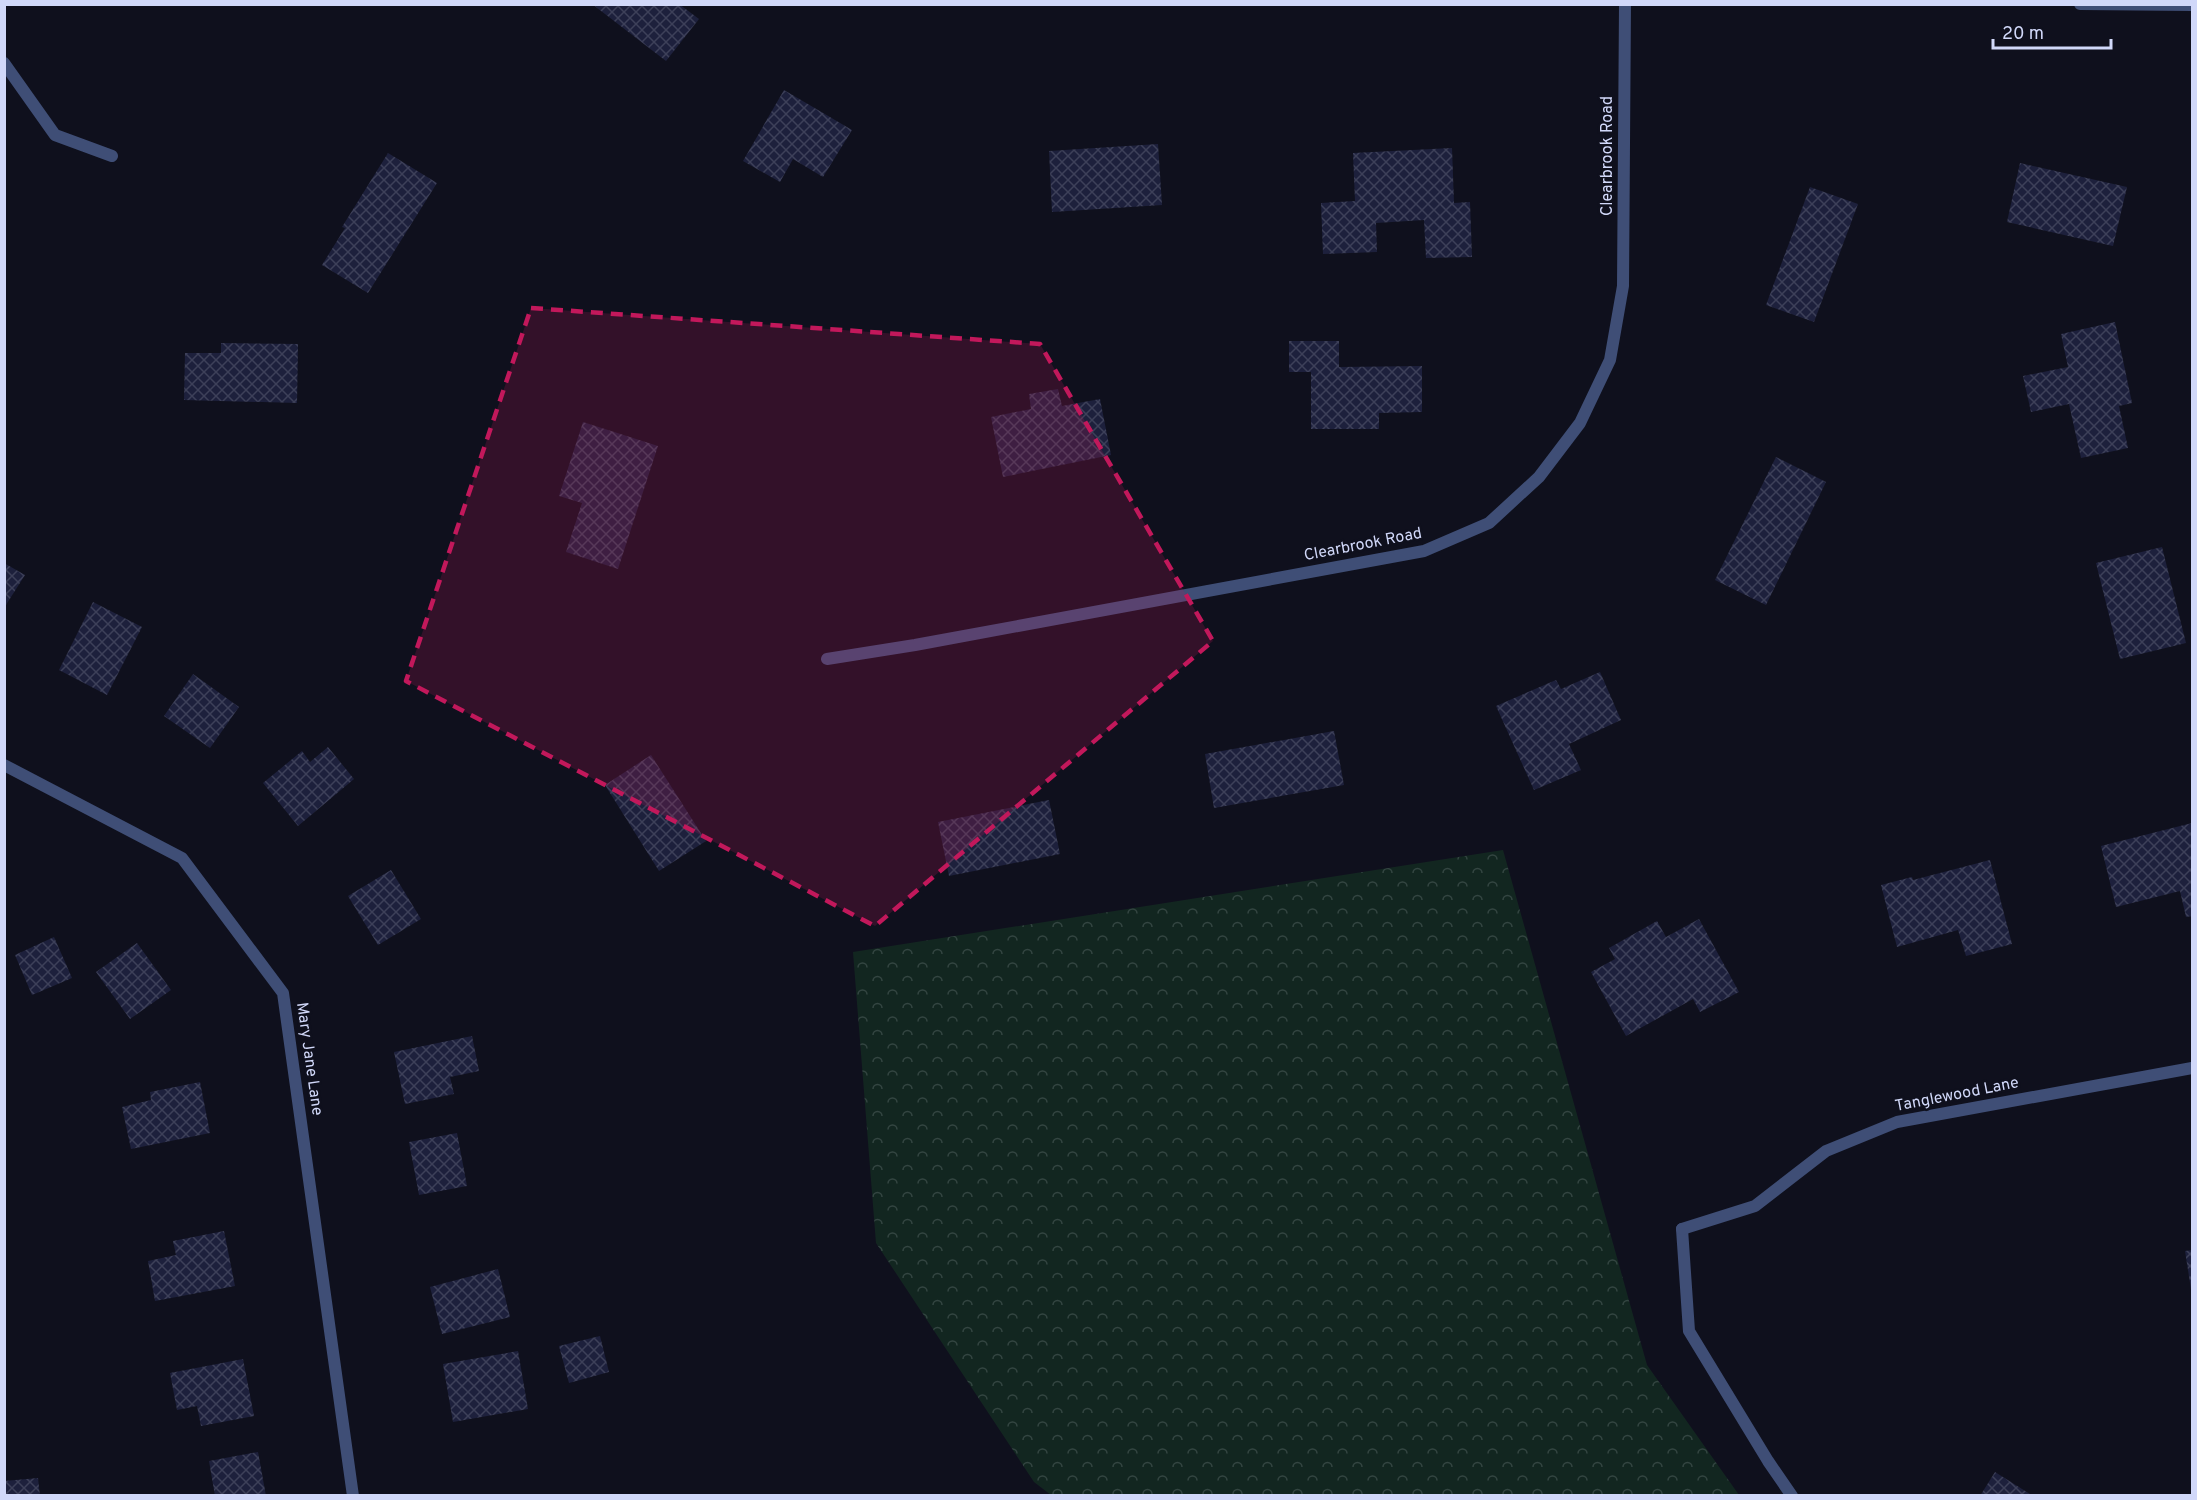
<svg xmlns="http://www.w3.org/2000/svg" width="2197" height="1500" font-family="Overpass,sans-serif">
<defs>
<pattern id="forest-crowns" width="20" height="18" patternUnits="userSpaceOnUse" patternTransform="scale(1.5)"><rect width="20" height="18" fill="#122620"/><path d="M2 6a3 3 0 1 1 6 0M12 15a3 3 0 1 1 6 0" fill="none" stroke="#334541"/></pattern>
<pattern id="building-cross-hatch" width="8" height="8" patternUnits="userSpaceOnUse" patternTransform="scale(1.5)"><rect width="8" height="8" fill="#1d203c"/><path d="M0 0l8 8M0 8l8-8" fill="none" stroke="#3d4059"/></pattern>
</defs>
<rect width="100%" height="100%" fill="#0f101d"/>
<polygon fill="url(#forest-crowns)" points="1503,850 1647,1365 1739,1495 1051,1495 1034,1482 876,1243 853,952"/>
<g fill="url(#building-cross-hatch)">
<polygon points="592,4 679,4 699,19 666,61"/>
<polygon points="784,90 852,130 823,177 793,159 780,182 743,161"/>
<polygon points="1158,144 1162,205 1052,212 1049,151"/>
<polygon points="1452,148 1454,203 1470,202 1472,257 1426,258 1424,220 1376,223 1377,252 1323,254 1321,203 1355,201 1353,153"/>
<polygon points="388,153 437,183 368,293 322,265 345,228 342,227"/>
<polygon points="2020,163 2127,187 2113,246 2007,222"/>
<polygon points="1810,187 1858,204 1814,322 1766,305"/>
<polygon points="2115,322 2132,403 2119,406 2128,448 2081,458 2069,404 2031,412 2023,376 2068,367 2061,334"/>
<polygon points="1289,341 1339,341 1339,367 1422,366 1422,412 1379,413 1379,429 1311,429 1311,372 1289,372"/>
<polygon points="221,343 298,344 297,403 184,400 185,353 221,353"/>
<polygon points="1058,389 1062,406 1100,399 1111,455 1003,477 991,417 1031,409 1029,394"/>
<polygon points="583,422 658,446 618,569 566,552 582,503 559,496"/>
<polygon points="1776,457 1826,482 1766,605 1715,580"/>
<polygon points="2162,547 2186,643 2120,659 2096,563"/>
<polygon points="4,563 25,575 4,608"/>
<polygon points="93,602 142,627 107,695 59,670"/>
<polygon points="1600,672 1621,720 1569,744 1581,770 1534,790 1496,706 1556,680 1561,689"/>
<polygon points="193,674 239,707 210,748 164,716"/>
<polygon points="1334,731 1344,785 1214,808 1205,754"/>
<polygon points="328,747 354,779 298,826 263,783 302,751 310,762"/>
<polygon points="651,755 706,841 659,871 605,785"/>
<polygon points="1049,800 1060,854 949,876 938,822"/>
<polygon points="2192,823 2192,916 2186,917 2180,891 2116,907 2101,846"/>
<polygon points="1990,860 2012,944 1966,956 1958,930 1897,947 1881,885 1912,877 1913,880"/>
<polygon points="391,870 421,919 378,945 348,896"/>
<polygon points="1699,919 1739,992 1700,1012 1693,999 1626,1036 1591,972 1615,959 1609,948 1657,921 1666,937"/>
<polygon points="54,937 72,978 32,995 15,955"/>
<polygon points="137,943 171,990 130,1019 96,972"/>
<polygon points="472,1036 479,1071 450,1077 454,1094 405,1104 394,1052"/>
<polygon points="200,1082 210,1133 131,1149 122,1107 151,1100 150,1092"/>
<polygon points="457,1133 467,1186 419,1195 409,1142"/>
<polygon points="224,1231 235,1286 155,1301 148,1261 176,1255 173,1241"/>
<polygon points="2192,1250 2192,1289 2191,1289 2185,1251"/>
<polygon points="498,1269 510,1317 442,1334 430,1287"/>
<polygon points="600,1336 609,1372 569,1383 559,1346"/>
<polygon points="518,1351 528,1409 453,1422 443,1364"/>
<polygon points="243,1359 254,1416 201,1426 197,1406 177,1410 170,1373"/>
<polygon points="258,1452 266,1496 215,1496 209,1461"/>
<polygon points="1995,1472 2030,1494 2029,1496 1980,1496"/>
<polygon points="38,1478 40,1496 4,1496 4,1481"/>
</g>
<g fill="none" stroke-linecap="round" stroke-linejoin="round">
<polyline stroke="#3f4e76" stroke-width="12" points="1682,1229 1689,1331 1768,1461 1792,1496"/>
<g stroke="#3f4e76" stroke-width="12">
<polyline points="2080,4 2192,5"/>
<polyline points="4,63 55,135 112,156"/>
<polyline points="827,659 915,645 1424,551 1489,523 1539,477 1580,423 1610,360 1623,286 1625,4"/>
<polyline points="4,765 182,858 283,993 353,1496"/>
<polyline points="1682,1229 1755,1206 1826,1151 1897,1122 2192,1068"/>
</g>
</g>
<path fill="#c2185b" fill-opacity="0.2" stroke="#c2185b" stroke-width="4.5" stroke-dasharray="12 8" stroke-linejoin="round" d="M531 308 1040 344 1213 641 875 926 406 681Z"/>
<g text-anchor="middle" dominant-baseline="central" stroke-width="5" stroke-linejoin="round" paint-order="stroke">
<g font-size="16" fill="#d1d8f9" stroke="#0f101d">
<text transform="translate(1608 156) rotate(-90)">Clearbrook Road</text>
<text transform="translate(1363 545) rotate(-11)">Clearbrook Road</text>
<text transform="translate(309 1059) rotate(82)">Mary Jane Lane</text>
<text transform="translate(1957 1095) rotate(-11)">Tanglewood Lane</text>
</g>
</g>
<rect width="2197" height="1500" fill="none" stroke="#d1d8f9" stroke-width="12"/>
<path d="M1993 39v9h118v-9" fill="none" stroke="#d1d8f9" stroke-width="3"/>
<text x="2002" y="39" font-size="18" fill="#d1d8f9" stroke="#0f101d" stroke-width="4.5" paint-order="stroke">20 m</text>
</svg>
